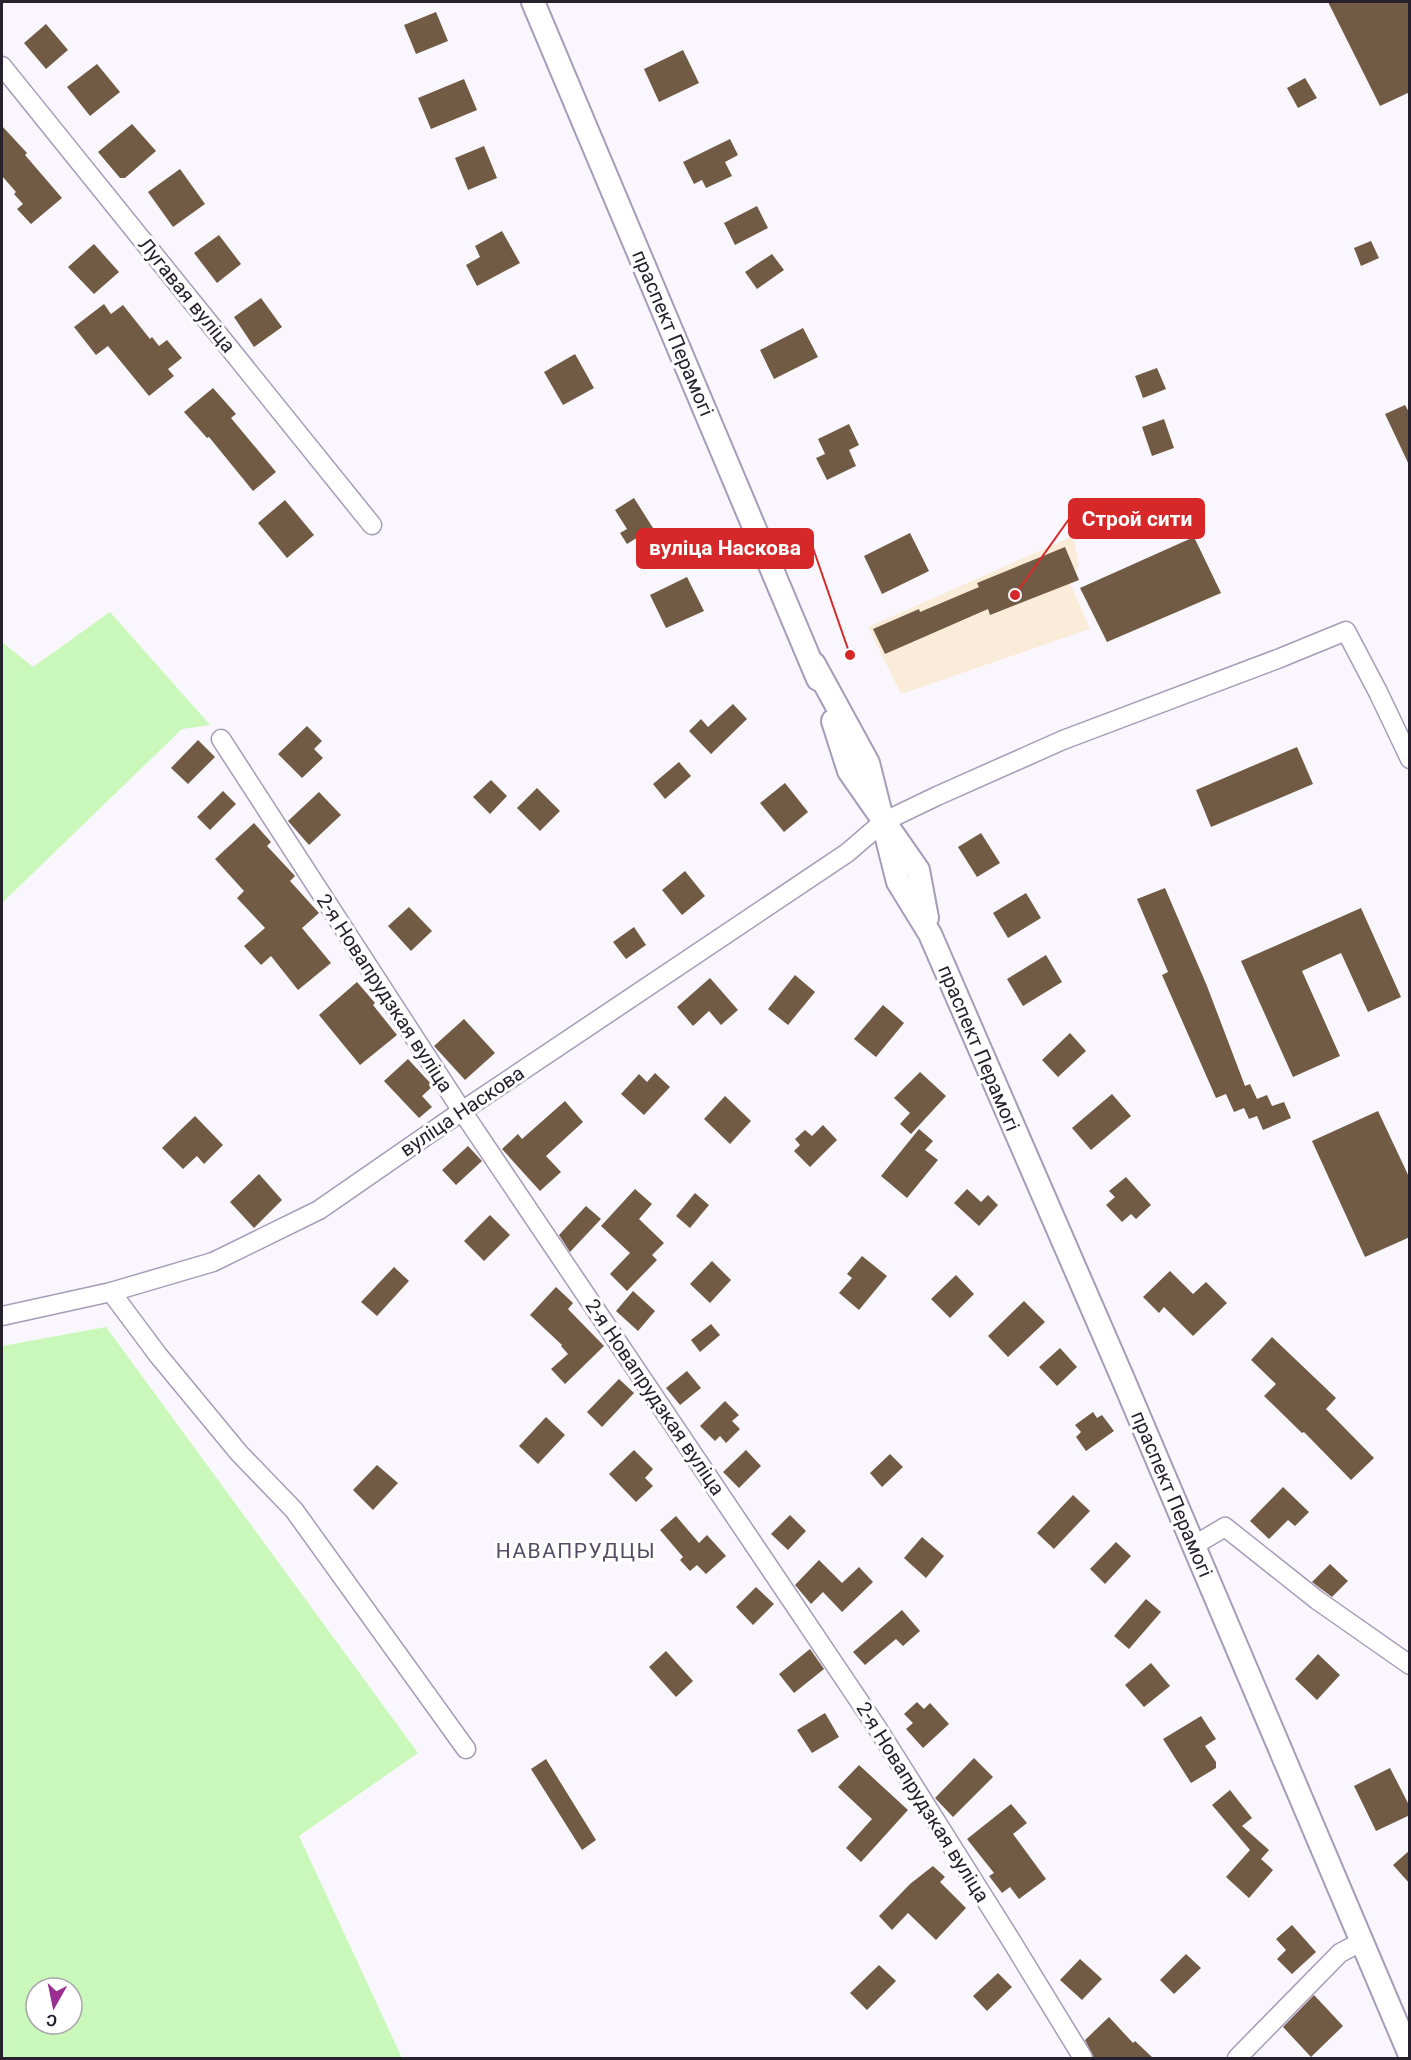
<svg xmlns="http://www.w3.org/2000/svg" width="1411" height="2060" font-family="Roboto,sans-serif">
<rect width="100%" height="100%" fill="#f9f7fd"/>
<polygon fill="#fbecd9" points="1073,536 1079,566 1069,581 1090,629 901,694 868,627"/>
<g fill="#caf8ba" fill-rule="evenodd">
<polygon points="110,612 210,725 182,729 2,903 2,642 33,667"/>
<path d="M106 1327 418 1753 299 1836 402 2058H2V1346ZM36 1988H72V2024H36Z"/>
</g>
<g fill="#715b45">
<polygon points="1328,2 1410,2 1410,92 1380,106"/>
<polygon points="436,12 448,41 416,54 404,25"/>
<polygon points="46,24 68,50 46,69 24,43"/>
<polygon points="683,50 699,83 659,102 644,69"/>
<polygon points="97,64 120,92 90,116 67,87"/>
<polygon points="1305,78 1317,98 1298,108 1287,88"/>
<polygon points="464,79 477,110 431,129 418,98"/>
<polygon points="132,124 156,151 125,178 120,178 98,152"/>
<polygon points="2,126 27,153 25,155 62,198 31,224 17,209 23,204 14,194 16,192 2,176"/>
<polygon points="730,139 738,155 725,162 732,176 706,188 702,180 694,184 683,162"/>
<polygon points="484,146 497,178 468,190 455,158"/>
<polygon points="180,169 205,204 173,227 148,192"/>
<polygon points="757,206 768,228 735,245 724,223"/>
<polygon points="502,231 520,263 477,286 466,265 480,257 475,246"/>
<polygon points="219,235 241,264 217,283 194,253"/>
<polygon points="1371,241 1379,258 1361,266 1354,248"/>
<polygon points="94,244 119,272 94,294 68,267"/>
<polygon points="772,254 784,270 757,289 745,272"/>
<polygon points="261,298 282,327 254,347 234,317"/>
<polygon points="104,304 111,314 123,305 150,339 152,337 159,346 167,340 182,358 168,369 174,376 149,396 108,346 96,355 74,327"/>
<polygon points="803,328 818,357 774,379 760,350"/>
<polygon points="575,354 594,388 563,405 544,372"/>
<polygon points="1157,368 1166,389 1143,398 1135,376"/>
<polygon points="213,388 236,414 231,418 276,472 253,491 209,437 207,438 184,412"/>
<polygon points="1405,405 1410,414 1410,467 1385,414"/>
<polygon points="1164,419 1174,448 1152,456 1142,427"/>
<polygon points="849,424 859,445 849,450 856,466 827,480 816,458 825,454 818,439"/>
<polygon points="634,498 653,528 627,544 620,533 627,529 615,510"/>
<polygon points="285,500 314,535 287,558 258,523"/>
<polygon points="910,533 929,571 882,594 864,556"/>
<polygon points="1194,537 1221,593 1107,642 1080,588"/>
<polygon points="1065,547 1079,580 990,615 988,609 885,654 873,629 919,609 920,612 979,587 977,583"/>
<polygon points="687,577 704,611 666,628 650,595"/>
<polygon points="733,704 747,719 711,754 689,731 701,719 708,727"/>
<polygon points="307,726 322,741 314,749 323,758 302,778 278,754"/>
<polygon points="198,740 215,757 188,784 171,768"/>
<polygon points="1297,747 1313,784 1211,827 1196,790"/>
<polygon points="679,762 691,776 665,799 653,784"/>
<polygon points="491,780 507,796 490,814 473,797"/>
<polygon points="785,783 808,812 784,832 760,803"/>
<polygon points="537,788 560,811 540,831 517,808"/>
<polygon points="223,791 236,804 210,830 197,817"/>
<polygon points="319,792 341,815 309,845 288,821"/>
<polygon points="254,823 271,842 267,846 295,876 290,881 319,913 302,928 331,963 298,990 271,956 261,965 244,946 265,928 237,898 244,891 215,859"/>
<polygon points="981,833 1000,863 977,877 958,847"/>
<polygon points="685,871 705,896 682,915 662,890"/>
<polygon points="1165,888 1207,986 1245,1086 1250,1084 1257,1099 1267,1095 1272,1106 1284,1102 1291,1118 1263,1130 1257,1116 1249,1119 1244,1108 1234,1112 1226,1094 1216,1098 1162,975 1168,972 1137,899"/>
<polygon points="1026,893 1041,918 1008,938 993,913"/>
<polygon points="409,907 432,931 411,951 388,926"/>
<polygon points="1361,908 1401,997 1368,1012 1341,953 1302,971 1340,1056 1293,1077 1241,961"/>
<polygon points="634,927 646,945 626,959 613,942"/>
<polygon points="1046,955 1062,982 1023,1006 1007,979"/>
<polygon points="795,975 815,992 788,1025 768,1009"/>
<polygon points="710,978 738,1010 721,1025 709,1011 693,1026 677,1007"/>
<polygon points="357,982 375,1003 373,1005 397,1035 360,1065 319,1015"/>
<polygon points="883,1005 904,1023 876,1057 854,1039"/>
<polygon points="464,1019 495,1053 465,1080 434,1046"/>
<polygon points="1070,1033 1086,1051 1058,1077 1042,1060"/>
<polygon points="408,1059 433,1086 422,1096 432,1107 419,1118 384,1081"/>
<polygon points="920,1072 946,1096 911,1134 900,1124 910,1113 894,1098"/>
<polygon points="655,1073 670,1087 644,1115 621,1094 639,1074 647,1082"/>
<polygon points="1112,1094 1131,1116 1091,1150 1072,1128"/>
<polygon points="725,1096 751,1121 730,1144 704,1119"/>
<polygon points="565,1101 583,1122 546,1156 561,1172 540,1191 502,1149 518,1134 522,1139"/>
<polygon points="1378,1111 1410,1179 1410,1237 1365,1257 1312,1141"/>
<polygon points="195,1116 223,1145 204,1164 197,1156 183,1169 162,1148"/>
<polygon points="823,1125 837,1140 810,1167 794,1151 800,1145 795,1139 805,1130 812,1136"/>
<polygon points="919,1129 933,1141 925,1150 938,1160 907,1198 881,1176"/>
<polygon points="468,1146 482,1161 456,1185 442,1170"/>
<polygon points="259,1174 282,1200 254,1228 230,1202"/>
<polygon points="1126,1177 1151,1205 1136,1219 1131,1214 1122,1222 1106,1205 1115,1197 1109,1191"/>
<polygon points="635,1189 652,1204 639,1219 664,1243 652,1255 657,1260 627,1291 610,1274 630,1253 601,1226"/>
<polygon points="967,1189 981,1202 988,1195 998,1205 979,1226 954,1203"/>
<polygon points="695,1193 709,1205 690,1228 676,1216"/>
<polygon points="586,1206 601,1219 570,1252 559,1235"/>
<polygon points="490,1215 510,1235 484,1261 464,1241"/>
<polygon points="862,1256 887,1276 859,1310 839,1293 852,1278 847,1274"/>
<polygon points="712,1261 731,1280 710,1303 690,1284"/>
<polygon points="394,1267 409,1281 377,1316 361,1302"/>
<polygon points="1170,1271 1193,1294 1206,1282 1227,1303 1193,1336 1164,1307 1159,1313 1143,1297"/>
<polygon points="956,1275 974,1294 950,1318 931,1299"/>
<polygon points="556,1287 573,1303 568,1309 604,1346 565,1384 551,1369 568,1354 561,1346 562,1345 530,1315"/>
<polygon points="633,1291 655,1311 638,1331 616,1311"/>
<polygon points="1024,1301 1045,1322 1008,1357 988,1336"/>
<polygon points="711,1324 720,1335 700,1352 691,1340"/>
<polygon points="1272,1337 1336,1398 1326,1409 1374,1458 1351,1480 1304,1432 1302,1433 1264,1396 1276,1384 1251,1360"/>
<polygon points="1060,1348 1077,1367 1057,1386 1039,1367"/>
<polygon points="687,1371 701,1388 680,1405 666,1388"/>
<polygon points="619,1379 634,1393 602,1427 587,1412"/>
<polygon points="725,1401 739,1415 732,1421 740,1429 726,1443 720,1436 715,1441 700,1426"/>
<polygon points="1093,1412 1097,1418 1102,1415 1114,1431 1086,1451 1076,1437 1081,1432 1075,1425"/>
<polygon points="546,1417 565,1435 538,1464 519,1446"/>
<polygon points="634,1450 653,1469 645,1478 653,1486 636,1502 609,1474"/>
<polygon points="746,1450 761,1466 739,1488 723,1472"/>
<polygon points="890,1454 903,1467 882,1487 870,1473"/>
<polygon points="377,1465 398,1483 373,1510 353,1490"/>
<polygon points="1283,1487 1309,1512 1295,1526 1288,1520 1269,1539 1250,1521"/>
<polygon points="1073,1495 1090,1511 1054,1549 1037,1533"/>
<polygon points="790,1515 806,1531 788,1550 771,1534"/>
<polygon points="676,1516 699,1543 707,1535 726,1556 706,1574 697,1565 690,1571 680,1560 683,1557 660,1530"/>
<polygon points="922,1537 944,1556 926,1578 904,1558"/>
<polygon points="1116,1542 1131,1556 1105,1584 1090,1569"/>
<polygon points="819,1560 842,1583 859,1567 873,1582 842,1612 823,1592 811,1604 795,1585"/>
<polygon points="1330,1564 1348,1581 1332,1597 1312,1582"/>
<polygon points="756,1587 774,1604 753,1625 736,1607"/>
<polygon points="1146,1599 1161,1612 1129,1649 1114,1636"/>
<polygon points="902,1610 920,1631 903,1646 896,1639 865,1665 853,1652"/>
<polygon points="810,1649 824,1669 794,1693 779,1674"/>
<polygon points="666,1651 693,1681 676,1697 649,1667"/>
<polygon points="1318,1654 1340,1675 1317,1700 1295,1679"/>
<polygon points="1151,1663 1170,1686 1144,1707 1125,1685"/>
<polygon points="917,1702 924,1709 930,1703 949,1724 923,1748 906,1729 913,1723 904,1714"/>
<polygon points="825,1713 839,1737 812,1753 797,1730"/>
<polygon points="1201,1716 1216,1739 1205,1746 1216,1762 1216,1768 1191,1783 1163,1739"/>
<polygon points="974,1758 993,1777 953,1817 935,1798"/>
<polygon points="546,1759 596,1840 582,1850 531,1769"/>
<polygon points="859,1765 908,1810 861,1862 846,1848 872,1819 838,1787"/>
<polygon points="1390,1768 1410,1807 1410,1815 1376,1831 1354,1786"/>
<polygon points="1230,1790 1252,1818 1242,1826 1269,1850 1261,1859 1273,1870 1249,1898 1226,1877 1250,1850 1212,1805"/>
<polygon points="1011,1804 1027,1823 1013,1834 1046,1879 1019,1899 1010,1887 1002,1893 989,1876 994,1873 967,1839"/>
<polygon points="1410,1850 1410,1884 1393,1865"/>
<polygon points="933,1866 945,1877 940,1882 966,1908 936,1940 908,1913 892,1930 879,1916 910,1884"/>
<polygon points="1292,1925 1316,1952 1292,1974 1277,1959 1286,1950 1276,1939"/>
<polygon points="1186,1954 1201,1968 1174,1994 1160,1980"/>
<polygon points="1080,1959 1102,1979 1082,2000 1060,1980"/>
<polygon points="879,1965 896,1981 867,2010 850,1993"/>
<polygon points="998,1973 1012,1987 987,2011 973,1996"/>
<polygon points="1314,1995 1343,2026 1311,2057 1283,2027"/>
<polygon points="1109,2017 1133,2043 1135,2041 1153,2058 1094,2058 1085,2040"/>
</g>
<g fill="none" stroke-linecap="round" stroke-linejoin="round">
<g stroke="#a69bb8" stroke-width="21">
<g id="minor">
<polyline points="2,66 372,525"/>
<polyline points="221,739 462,1111 876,1726 1009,1937 1083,2058"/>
<polyline points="111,1292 158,1355 239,1453 294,1510 466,1749"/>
<polyline points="2,1316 111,1292 213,1262 319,1210 462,1111 847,853 883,822 937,796 1063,740 1280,658 1346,631 1378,692 1410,759"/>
<polyline points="1193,1546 1225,1527 1317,1600 1410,1665"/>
<polyline points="1237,2058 1340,1953 1361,1942"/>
</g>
</g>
<g stroke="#a69bb8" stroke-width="26">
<g id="major">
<polyline points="533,2 818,679"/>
<polyline points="814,664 868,763 898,882 930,934 1123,1379 1410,2055"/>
<polyline points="833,721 849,771 918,870 927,918"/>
</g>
</g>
<use href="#minor" stroke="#fff" stroke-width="18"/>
<use href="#major" stroke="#fff" stroke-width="22"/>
</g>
<g text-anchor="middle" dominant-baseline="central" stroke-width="6" stroke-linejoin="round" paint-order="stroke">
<g font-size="20" fill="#26212d" stroke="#fff">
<text transform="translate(187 295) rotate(51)">Лугавая вуліца</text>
<text transform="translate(673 333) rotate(67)">праспект Перамогі</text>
<text transform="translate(385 993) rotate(57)">2-я Новапрудзкая вуліца</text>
<text transform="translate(979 1048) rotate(67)">праспект Перамогі</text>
<text transform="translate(462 1111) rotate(-34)">вуліца Наскова</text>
<text transform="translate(655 1397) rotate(56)">2-я Новапрудзкая вуліца</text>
<text transform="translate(1172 1494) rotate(67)">праспект Перамогі</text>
<text transform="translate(923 1802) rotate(58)">2-я Новапрудзкая вуліца</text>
</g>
<g font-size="21" letter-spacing="1.5" fill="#554b65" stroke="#fff">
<text x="576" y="1551">НАВАПРУДЦЫ</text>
</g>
</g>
<path fill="none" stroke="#d62828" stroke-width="2" d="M1015 595L1069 519M850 655L813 548"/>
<g fill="#d62828" stroke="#fff" stroke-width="2">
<circle cx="1015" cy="595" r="6"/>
<circle cx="850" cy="655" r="6"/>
</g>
<g fill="#d62828" stroke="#d62828" stroke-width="2">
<rect x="1069" y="499" width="135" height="39" rx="6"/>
<rect x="637" y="529" width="176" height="39" rx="6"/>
</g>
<g font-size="21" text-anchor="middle" font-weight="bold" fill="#fff">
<text x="1137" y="526">Строй сити</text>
<text x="725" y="555">вуліца Наскова</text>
</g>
<rect width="1411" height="2060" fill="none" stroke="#26212d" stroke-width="6"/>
<g transform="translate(54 2006) rotate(189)"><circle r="28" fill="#ffffff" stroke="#a8a6ab" stroke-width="1.5"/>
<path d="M0-4.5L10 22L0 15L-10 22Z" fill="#982f91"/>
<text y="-9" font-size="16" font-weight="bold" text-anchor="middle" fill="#26212d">С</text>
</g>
</svg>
